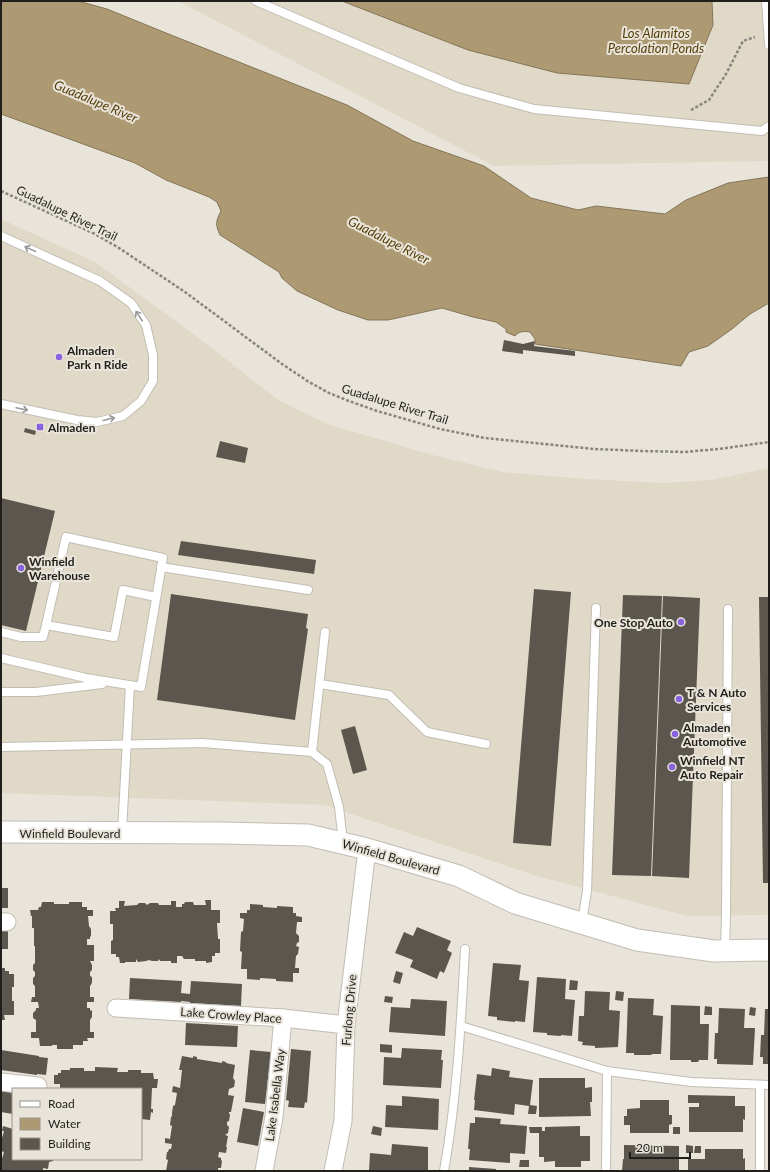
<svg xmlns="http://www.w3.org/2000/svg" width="770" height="1172" font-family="Lato,sans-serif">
<rect width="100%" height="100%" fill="#e9e4da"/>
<g fill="#e1d9c8">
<polygon points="178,1 769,1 769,161 494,166"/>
<polygon points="1,219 95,262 196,336 280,401 328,424 425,453 502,472 586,479 664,483 711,480 769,468 769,915 687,916 537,876 324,805 1,793"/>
</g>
<g fill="#ae9a72" stroke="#847558">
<path d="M1 1H78L107 9 171 35 347 105 413 141 484 166 531 198 578 210 596 206 665 214 686 200 728 183 769 177V303L750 314 732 329 708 346 689 352 681 366 535 344V339L530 332C524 331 519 331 515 336L506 332V329L496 322 473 317 442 308 388 320H368L338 310 297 291 282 278 279 272 220 235C215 224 216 221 221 211L217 202 209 197 166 180 135 163 1 114Z"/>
<polygon points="342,1 712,1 713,25 689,84 557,73 468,50"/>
</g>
<g fill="#5b564e">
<polygon points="504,340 523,344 535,341 534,346 575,351 575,356 523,350 523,354 502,351"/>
<polygon points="25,428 36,431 35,435 24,432"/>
<polygon points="220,441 248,448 245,463 216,457"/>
<polygon points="1,498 55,511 26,631 1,625"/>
<polygon points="181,541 316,560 314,574 178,555"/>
<polygon points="534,589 571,592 551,846 513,843"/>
<polygon points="171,594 308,614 306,628 308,629 295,720 157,700"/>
<polygon points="623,595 662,596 651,876 612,875"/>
<polygon points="663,596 700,598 689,878 652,876"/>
<polygon points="759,597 769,597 769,883 763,883"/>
<polygon points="355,726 367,770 353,774 341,730"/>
<rect x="1" y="888" width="7" height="20"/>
<polygon points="205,900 211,900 211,910 220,910 220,923 217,923 218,939 220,939 220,953 215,953 215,956 212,956 212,962 206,963 206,961 195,961 195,959 184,959 182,956 177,956 177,963 171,963 171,961 160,961 159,959 158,961 152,961 149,960 146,961 138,962 136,959 136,962 125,962 125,963 120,963 119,957 116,957 116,954 111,954 111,941 113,940 113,924 110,924 110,911 116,911 115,908 119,908 119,901 125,901 124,906 137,905 139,903 145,903 147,905 150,903 158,903 159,905 171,905 171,901 176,901 176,907 182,907 182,904 184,904 185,902 193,902 194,905 206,905"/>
<polygon points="42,902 54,902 54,904 69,904 69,902 82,902 82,907 87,907 87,910 93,910 93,916 88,916 89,926 91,929 91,936 90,937 90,939 87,939 87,945 94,945 94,961 90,961 92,965 92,970 90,972 90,976 92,977 92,983 90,986 90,997 94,997 94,1002 87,1002 87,1008 90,1008 90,1010 92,1011 92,1017 90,1020 90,1032 94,1032 94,1038 87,1038 88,1041 83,1041 83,1045 73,1045 73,1049 57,1049 57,1045 52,1045 52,1046 40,1046 39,1038 31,1038 31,1032 36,1032 36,1020 33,1018 33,1013 36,1010 36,1008 39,1008 38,1002 31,1002 32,997 35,997 35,986 33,984 33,978 35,976 35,972 33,970 33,965 35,963 35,946 34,946 34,928 32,928 32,916 31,916 30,910 38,910 39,907 41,907"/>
<polygon points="250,904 263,905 263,907 277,908 277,906 293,907 293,913 296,913 296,916 302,917 302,922 297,922 296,933 299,936 299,942 297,943 296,946 299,947 298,954 296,956 295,968 299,968 299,973 293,973 293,982 276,981 276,979 260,978 260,980 247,979 247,969 241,969 242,952 240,951 241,932 243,931 244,919 240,918 240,913 247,913 247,910 250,910"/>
<polygon points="417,927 451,941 447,950 452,953 444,973 440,971 437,979 410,967 413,960 395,953 404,932 413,936"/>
<rect x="1" y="929" width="7" height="20"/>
<polygon points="493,963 521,965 519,980 529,981 525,1022 515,1021 515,1022 497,1020 497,1017 488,1016"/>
<polygon points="1,968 5,968 5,971 9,971 9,974 14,974 14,987 12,987 12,1001 14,1001 14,1015 4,1015 5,1020 1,1020"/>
<polygon points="396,971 403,973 400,984 393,982"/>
<polygon points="537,977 566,979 565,999 575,1000 572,1036 561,1035 561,1036 547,1035 547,1033 533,1032"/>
<polygon points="130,978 182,981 181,993 190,994 191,981 242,984 241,1006 190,1003 190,1002 181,1001 181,1002 129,999"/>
<polygon points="570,980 578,981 577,990 569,990"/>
<polygon points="585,991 610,992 609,1010 620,1011 618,1047 595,1048 595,1046 582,1045 583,1042 578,1041 579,1016 584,1016"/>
<polygon points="616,991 624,992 623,1001 615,1000"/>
<polygon points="385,996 393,997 392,1003 384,1002"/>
<polygon points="628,998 654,999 653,1015 663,1016 661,1054 652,1054 651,1055 634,1055 634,1053 626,1053"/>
<polygon points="411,999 447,1001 445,1036 389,1032 391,1007 410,1008"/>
<polygon points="671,1005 700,1006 700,1024 709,1024 708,1060 699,1060 698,1062 691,1062 691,1060 670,1060"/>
<polygon points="705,1006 712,1007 712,1015 704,1015"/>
<polygon points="750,1007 756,1008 755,1016 749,1015"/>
<polygon points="719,1008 745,1009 744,1028 755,1028 753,1065 717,1064 717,1059 714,1059 715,1033 718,1033"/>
<polygon points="765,1009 769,1009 769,1064 763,1064 763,1057 760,1057 761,1035 764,1035"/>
<polygon points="186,1023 238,1026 237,1047 185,1045"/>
<polygon points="380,1044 392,1045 392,1053 380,1052"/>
<polygon points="402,1048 442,1050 441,1060 443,1060 441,1088 383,1085 384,1057 401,1058"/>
<polygon points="291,1049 311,1051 307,1103 305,1102 304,1108 288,1107 289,1101 286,1100"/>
<polygon points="1,1050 39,1056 39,1057 48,1058 46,1075 37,1074 37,1075 1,1070"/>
<polygon points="250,1050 271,1052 265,1104 245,1102"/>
<polygon points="182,1056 193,1058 193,1056 197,1057 197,1059 222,1063 222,1061 226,1062 226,1063 235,1065 233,1078 235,1081 234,1087 229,1089 228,1095 234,1096 231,1112 229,1112 229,1113 230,1115 229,1121 227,1122 227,1125 229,1127 228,1133 225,1135 228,1136 226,1147 227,1147 226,1153 219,1152 218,1157 221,1158 221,1160 222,1161 221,1168 218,1168 218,1171 166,1171 168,1160 166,1159 167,1152 168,1152 169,1149 171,1149 172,1144 165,1143 165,1138 170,1139 172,1126 170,1125 171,1117 172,1116 172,1113 173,1106 175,1105 177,1093 172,1092 173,1086 180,1088 182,1070 179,1070"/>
<polygon points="95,1067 118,1068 117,1072 128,1072 128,1070 141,1070 141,1073 153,1073 154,1079 158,1079 157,1088 152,1088 151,1109 153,1109 153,1113 151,1112 150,1120 141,1119 141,1089 60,1089 60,1084 54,1084 54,1075 58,1075 58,1073 61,1073 61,1070 70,1070 70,1068 84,1068 84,1071 95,1071"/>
<polygon points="492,1068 510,1071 509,1077 533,1080 530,1105 537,1106 536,1114 528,1114 529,1106 515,1104 514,1115 474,1110 475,1100 474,1100 477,1074 491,1076"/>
<polygon points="539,1078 585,1078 585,1088 592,1087 592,1102 590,1102 591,1116 539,1117"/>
<polygon points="1,1091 13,1093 13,1114 1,1112"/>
<polygon points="688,1095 735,1096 735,1106 745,1106 745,1120 743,1119 743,1132 689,1132 689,1107 699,1107 699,1103 688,1103"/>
<polygon points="402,1096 439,1099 438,1130 385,1127 386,1105 402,1106"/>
<polygon points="640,1100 669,1100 669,1115 672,1115 672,1124 669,1125 669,1133 630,1133 630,1125 624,1125 624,1116 627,1116 627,1109 640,1108"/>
<polygon points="243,1108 264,1112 258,1146 237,1142"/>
<polygon points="475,1117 501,1119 500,1124 527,1126 525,1154 510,1153 510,1163 469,1160 470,1149 468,1149 470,1123 475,1123"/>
<polygon points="3,1126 13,1129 13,1159 53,1159 53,1161 49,1162 48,1169 43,1168 43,1171 1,1171 1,1162 4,1152 1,1151 1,1141 4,1131 2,1131"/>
<polygon points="373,1126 382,1128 381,1136 371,1134"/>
<polygon points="580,1126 580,1136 590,1136 590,1161 581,1161 581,1167 555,1167 555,1161 544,1162 544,1157 539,1157 539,1133 530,1133 529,1127 542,1127 542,1131 545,1131 545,1127"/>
<rect x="673" y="1127" width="7" height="7"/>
<polygon points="392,1144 428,1147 428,1171 369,1171 370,1153 391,1155"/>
<polygon points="624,1145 679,1146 679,1171 622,1171 623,1159 624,1159"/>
<polygon points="686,1145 693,1146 693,1153 686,1153"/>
<polygon points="695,1146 701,1146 701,1153 694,1153"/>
<polygon points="705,1149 743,1149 743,1159 745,1158 745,1171 688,1171 688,1159 705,1159"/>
<polygon points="520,1160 529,1160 529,1167 519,1167"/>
<polygon points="469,1167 496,1169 496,1171 469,1171"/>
</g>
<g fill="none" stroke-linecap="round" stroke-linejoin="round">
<g stroke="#c2bdb3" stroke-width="10">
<g id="service">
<polyline points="256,1 459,88 534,109 762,131 769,126"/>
<polyline points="766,1 769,45"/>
<polyline points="1,236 100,281 131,303 146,325 153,355 153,381 141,401 123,416 97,422 77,420 1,404"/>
<polyline points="161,567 308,590"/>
<polyline points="1,632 21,637 43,637 46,625"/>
<polyline points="1,658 86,678 141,687 163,558 66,537 46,625 114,637 123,590 156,597"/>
<polyline points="320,684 389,695 427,732 486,744"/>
<polyline points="1,692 36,692 102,684"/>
<polyline points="1,747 203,743 312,752 325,632"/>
<polyline points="312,752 327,764 339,807 343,842"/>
<polyline points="122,832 130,685"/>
<polyline points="582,922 587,891 596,608"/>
<polyline points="725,950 726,915 728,609"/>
<polyline points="461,1026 607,1071 691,1082 769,1085"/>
<path d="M444 1171C457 1098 461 1023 465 949"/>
<polyline points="606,1171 607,1071"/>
<polyline points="760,1171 760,1085"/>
</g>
</g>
<g stroke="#c2bdb3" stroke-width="19">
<g id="minor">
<polyline points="1,922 7,922"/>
<polyline points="116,1008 283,1018 346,1025"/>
<polyline points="1,1082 38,1086"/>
<polyline points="264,1171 274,1117 283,1018"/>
<polyline points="333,1171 343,1121 346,1025 367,849"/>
</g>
</g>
<g stroke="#c2bdb3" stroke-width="23">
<polyline id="tertiary" points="1,832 221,833 308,835 367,849 459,876 515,903 637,940 714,951 769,950"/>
</g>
<g stroke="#88857e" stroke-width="2.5" stroke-dasharray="3 2" stroke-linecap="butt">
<polyline points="691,110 709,100 726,74 743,41 755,37"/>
<polyline points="1,191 95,234 119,248 185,292 282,364 309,382 329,393 349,401 377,411 440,429 485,438 594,449 643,451 684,452 719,449 769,442"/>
</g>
<use href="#service" stroke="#fff" stroke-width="8"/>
<use href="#minor" stroke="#fff" stroke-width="17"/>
<use href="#tertiary" stroke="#fff" stroke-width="21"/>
</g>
<defs><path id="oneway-shaft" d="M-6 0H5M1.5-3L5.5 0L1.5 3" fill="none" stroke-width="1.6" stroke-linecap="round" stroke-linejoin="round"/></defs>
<g stroke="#9b9a99">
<use href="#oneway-shaft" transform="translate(30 249) rotate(-155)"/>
<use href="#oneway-shaft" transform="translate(139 316) rotate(-124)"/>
<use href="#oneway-shaft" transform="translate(22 409) rotate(12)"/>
<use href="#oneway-shaft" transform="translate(109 419) rotate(-14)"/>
</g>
<g fill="#8963de" stroke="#e9e4da" stroke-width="1.5">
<circle cx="59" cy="357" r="4"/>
<rect x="36" y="423" width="8" height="8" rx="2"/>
<circle cx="21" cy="568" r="4"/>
<circle cx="681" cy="622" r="4"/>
<circle cx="679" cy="699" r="4"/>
<circle cx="675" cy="734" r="4"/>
<circle cx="672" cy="767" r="4"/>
</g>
<g text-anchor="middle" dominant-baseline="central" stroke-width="4" stroke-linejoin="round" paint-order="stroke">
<g font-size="12" fill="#211f1c" stroke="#e9e4da">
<text transform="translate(67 213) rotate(26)">Guadalupe River Trail</text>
<text transform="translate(395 404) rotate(17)">Guadalupe River Trail</text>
<text x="70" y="833">Winfield Boulevard</text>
<text transform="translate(391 857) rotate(16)">Winfield Boulevard</text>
<text transform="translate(349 1010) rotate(-85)">Furlong Drive</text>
<text transform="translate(231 1015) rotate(4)">Lake Crowley Place</text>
<text transform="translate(275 1095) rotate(-83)">Lake Isabella Way</text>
</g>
<g font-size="12" font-weight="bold" fill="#211f1c" stroke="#e9e4da" text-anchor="start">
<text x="67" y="350">Almaden<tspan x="67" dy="14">Park n Ride</tspan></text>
<text x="48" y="427">Almaden</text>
<text x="29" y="561">Winfield<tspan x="29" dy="14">Warehouse</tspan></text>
<text x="673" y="622" text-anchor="end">One Stop Auto</text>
<text x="687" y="692">T &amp; N Auto<tspan x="687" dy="14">Services</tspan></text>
<text x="683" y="727">Almaden<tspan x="683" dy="14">Automotive</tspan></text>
<text x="680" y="760">Winfield NT<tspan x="680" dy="14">Auto Repair</tspan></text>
</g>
<g font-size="13" font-style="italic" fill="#543f09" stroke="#e9e4da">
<text x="656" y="33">Los Alamitos<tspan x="656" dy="15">Percolation Ponds</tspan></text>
<text transform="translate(96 101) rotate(23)">Guadalupe River</text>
<text transform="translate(389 240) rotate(27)">Guadalupe River</text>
</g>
</g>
<rect width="770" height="1172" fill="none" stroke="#211f1c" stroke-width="4"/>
<rect x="12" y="1088" width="130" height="72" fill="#e9e4da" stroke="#99958e"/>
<rect x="20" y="1101" width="20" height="6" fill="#ffffff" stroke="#99958e"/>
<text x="48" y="1108" font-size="12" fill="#211f1c">Road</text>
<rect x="20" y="1118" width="20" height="12" fill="#ae9a72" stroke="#99958e"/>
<text x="48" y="1128" font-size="12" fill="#211f1c">Water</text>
<rect x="20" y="1138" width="20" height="12" fill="#5b564e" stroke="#99958e"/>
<text x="48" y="1148" font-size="12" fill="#211f1c">Building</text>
<path d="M630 1152v6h60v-6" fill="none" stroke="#211f1c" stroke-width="2"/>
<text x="636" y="1152" font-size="12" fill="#211f1c" stroke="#e9e4da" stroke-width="3" paint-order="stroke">20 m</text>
</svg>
